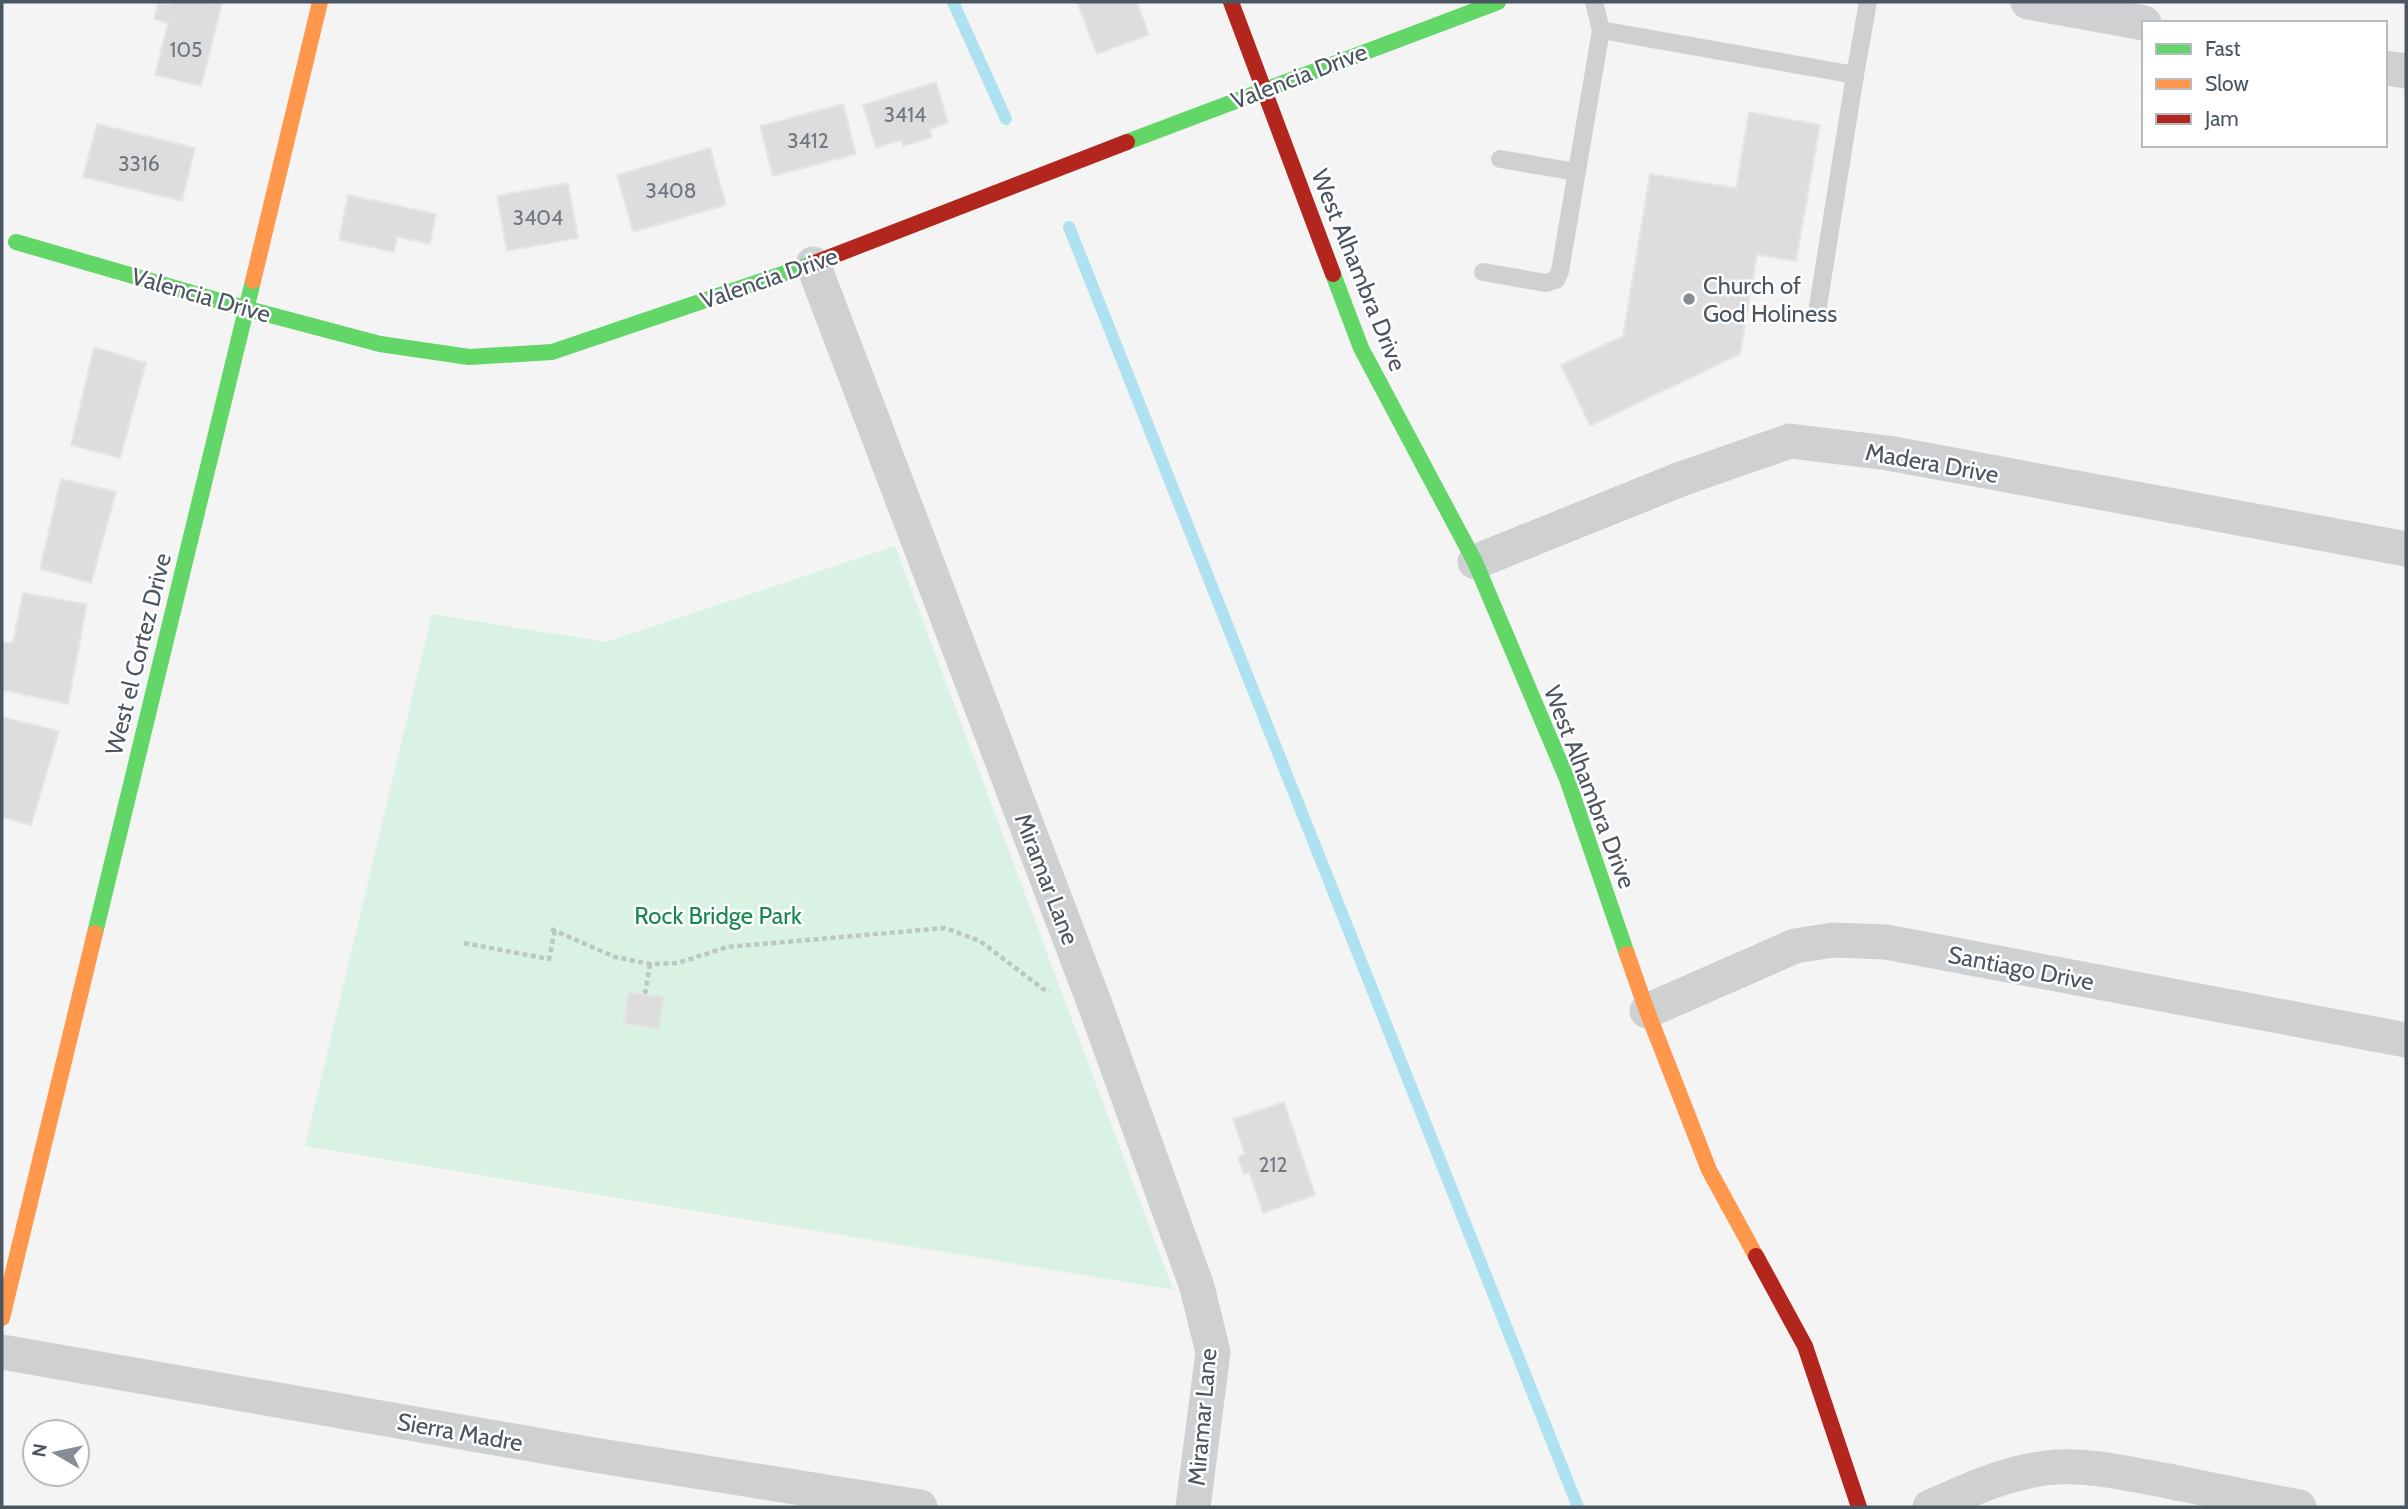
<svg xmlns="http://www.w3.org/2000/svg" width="2408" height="1509" font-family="Cabin,sans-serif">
<rect width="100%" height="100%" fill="#f4f4f4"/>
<polygon fill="#d9f2e3" points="895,546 1173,1290 305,1146 432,614 606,642"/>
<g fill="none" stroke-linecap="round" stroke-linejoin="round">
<g stroke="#aee2f0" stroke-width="12">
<polyline points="953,2 1006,119"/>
<polyline points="1069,227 1578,1507"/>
</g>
</g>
<g fill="#ddddde" stroke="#e5e6e7" stroke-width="2">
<polygon points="170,2 222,3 201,86 155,75 168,23 154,19 158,3 169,5"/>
<polygon points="1077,2 1137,2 1149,35 1097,54"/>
<polygon points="936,82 948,123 930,129 932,137 903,146 901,140 876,148 863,105"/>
<polygon points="843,104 856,154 773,176 760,126"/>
<polygon points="1749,112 1820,125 1796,261 1757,255 1740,354 1590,426 1561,365 1623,336 1650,174 1736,188"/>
<polygon points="97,124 195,148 182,201 83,177"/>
<polygon points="710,148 726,205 633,232 617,175"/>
<polygon points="568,183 578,238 507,251 497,196"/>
<polygon points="348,195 436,214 430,244 397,237 394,252 339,240"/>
<polygon points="94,347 146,363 120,458 71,445"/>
<polygon points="61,479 116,492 91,583 40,569"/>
<polygon points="23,593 87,604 68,704 2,690 2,643 13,642"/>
<polygon points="2,717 59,731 31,825 2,817"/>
<polygon points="628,992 664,997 659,1029 624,1024"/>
<polygon points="1284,1102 1315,1195 1263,1213 1249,1172 1244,1174 1238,1157 1245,1154 1233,1119"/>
</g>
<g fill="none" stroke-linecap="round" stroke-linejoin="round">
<g stroke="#bcc7c4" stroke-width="4.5" stroke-dasharray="5 3.5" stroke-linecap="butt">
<polyline points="551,929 615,957 650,964 678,963 727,947 945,928 980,941 1043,989 1050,990"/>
<polyline points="464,943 549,959 555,930"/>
<polyline points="645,994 650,964"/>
</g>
<g stroke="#ced0d2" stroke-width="18">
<polyline points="1594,2 1601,30 1855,75 1868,2"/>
<polyline points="1500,159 1577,172"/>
<polyline points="1483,272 1546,283 1556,280 1560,271 1601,30"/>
<polyline points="1818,306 1855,75"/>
</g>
<g stroke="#ced0d2" stroke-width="35">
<polyline points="2028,2 2144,23"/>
<polyline points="2385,68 2406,71"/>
<polyline points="813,264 1094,1002 1197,1287 1213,1352 1193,1507"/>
<polyline points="1475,562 1681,479 1790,441 1888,453 2406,549"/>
<polyline points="1647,1011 1795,946 1833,940 1886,942 2406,1040"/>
<polyline points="2,1352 588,1454 920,1507"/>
<path d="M1930 1507C1967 1491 2005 1473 2046 1468 2086 1463 2129 1474 2168 1481 2212 1490 2255 1499 2299 1507"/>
</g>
<g stroke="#63d668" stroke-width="16">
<polyline points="1127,142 1498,2"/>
<polyline points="16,242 244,308 380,344 469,357 552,352 812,264"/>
<polyline points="1333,274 1361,348 1475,562 1567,779 1627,954"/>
<polyline points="95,933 253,281"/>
</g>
<g stroke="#ff974d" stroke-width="16">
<polyline points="253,281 320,2"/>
<polyline points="1627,954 1647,1011 1709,1170 1756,1256"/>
<polyline points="2,1318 95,933"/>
</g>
<g stroke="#b3261e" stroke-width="16">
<polyline points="1231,2 1333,274"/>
<polyline points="812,264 1127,142"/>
<polyline points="1756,1256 1805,1346 1859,1507"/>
</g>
</g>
<circle fill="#868d94" stroke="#fff" stroke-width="2.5" cx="1689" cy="299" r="7"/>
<g text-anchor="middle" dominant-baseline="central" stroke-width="5" stroke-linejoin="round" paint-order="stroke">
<g font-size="21" fill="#707881">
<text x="186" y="49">105</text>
<text x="905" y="114">3414</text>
<text x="808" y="140">3412</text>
<text x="139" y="163">3316</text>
<text x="671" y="190">3408</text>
<text x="538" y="217">3404</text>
<text x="1273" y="1164">212</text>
</g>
<g font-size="24" fill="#4a5661" stroke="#fff">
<text transform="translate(1299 76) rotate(-21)">Valencia Drive</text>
<text transform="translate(1359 270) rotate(68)">West Alhambra Drive</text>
<text transform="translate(769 278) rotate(-19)">Valencia Drive</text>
<text transform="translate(201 295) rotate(16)">Valencia Drive</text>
<text transform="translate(1932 463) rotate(10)">Madera Drive</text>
<text transform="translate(138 654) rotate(-76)">West el Cortez Drive</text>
<text transform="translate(1590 787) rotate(69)">West Alhambra Drive</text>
<text transform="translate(1047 879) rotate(69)">Miramar Lane</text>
<text transform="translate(2021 968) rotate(11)">Santiago Drive</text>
<text transform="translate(1202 1417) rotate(-85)">Miramar Lane</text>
<text transform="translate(460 1432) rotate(10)">Sierra Madre</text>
</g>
<g font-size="24" fill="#4a5661" stroke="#fff" text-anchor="start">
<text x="1703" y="285">Church of<tspan x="1703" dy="28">God Holiness</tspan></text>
</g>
<g font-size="24" fill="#17864f" stroke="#fff">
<text x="718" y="915">Rock Bridge Park</text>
</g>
</g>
<rect width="2408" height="1509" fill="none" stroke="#4a5661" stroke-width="7"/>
<rect x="2142" y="21" width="245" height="126" fill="#ffffff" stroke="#b7bbc0" stroke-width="2"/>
<rect x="2156" y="44" width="35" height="10" fill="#63d668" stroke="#b7bbc0" stroke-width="2"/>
<text x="2205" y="56" font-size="21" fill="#4a5661">Fast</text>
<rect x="2156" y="79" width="35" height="10" fill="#ff974d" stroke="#b7bbc0" stroke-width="2"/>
<text x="2205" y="91" font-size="21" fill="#4a5661">Slow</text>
<rect x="2156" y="114" width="35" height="10" fill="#b3261e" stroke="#b7bbc0" stroke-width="2"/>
<text x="2205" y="126" font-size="21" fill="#4a5661">Jam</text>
<g transform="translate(56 1453) rotate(279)"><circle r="33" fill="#ffffff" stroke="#b7bbc0" stroke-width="2"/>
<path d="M0-5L12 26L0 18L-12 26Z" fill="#868d94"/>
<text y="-10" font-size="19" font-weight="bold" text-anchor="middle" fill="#4a5661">N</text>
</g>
</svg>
